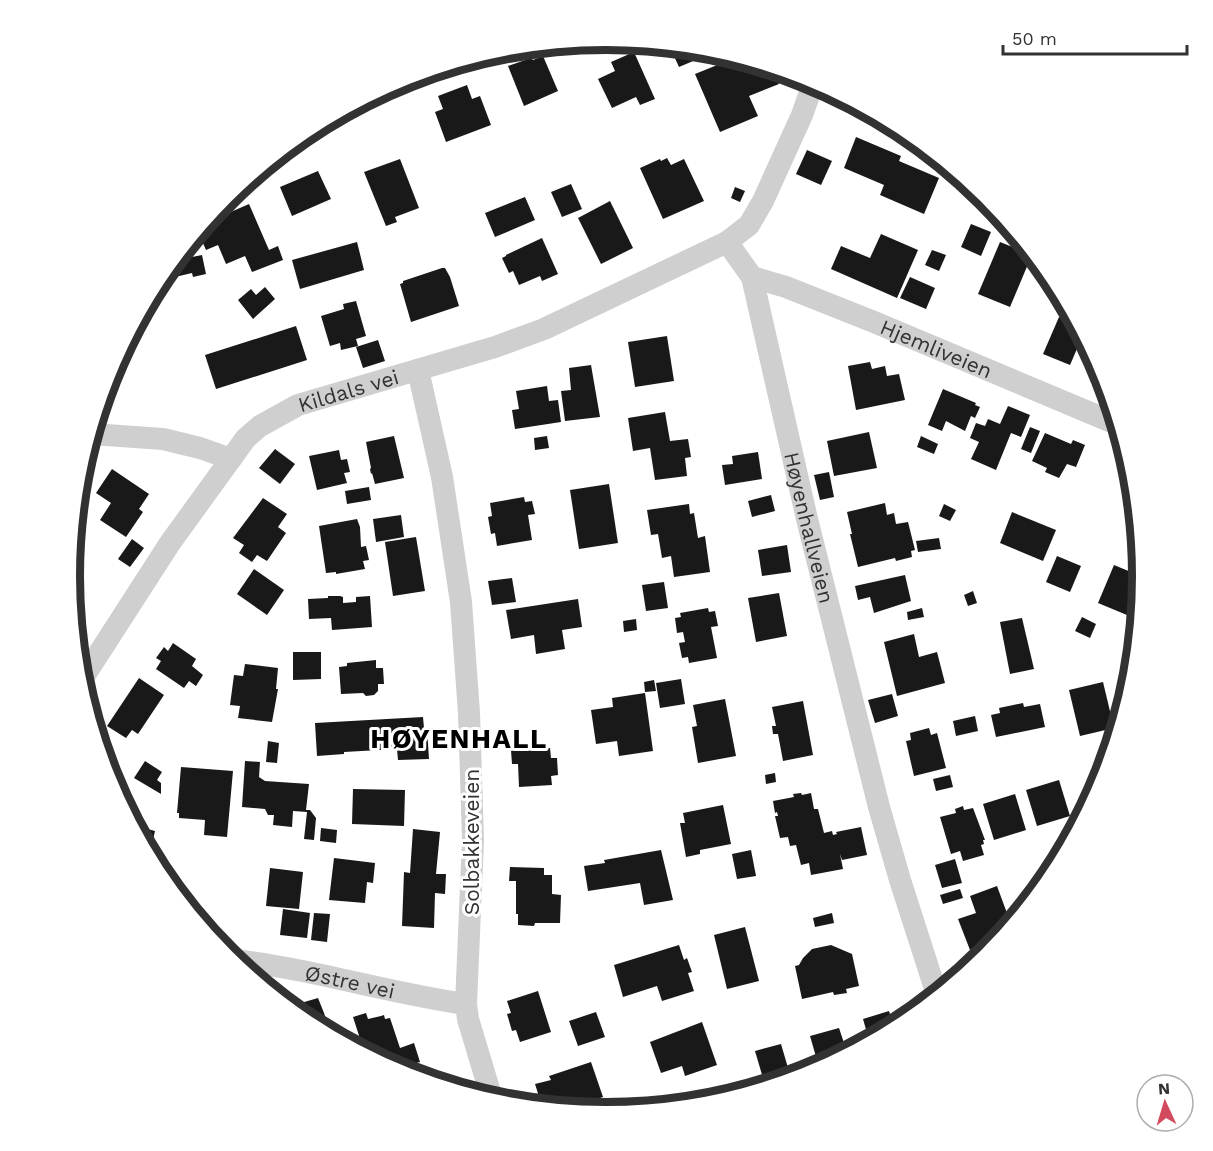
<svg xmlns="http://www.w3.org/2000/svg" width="1213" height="1151" font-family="'Work Sans',sans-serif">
<rect width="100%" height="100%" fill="#fff"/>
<g fill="#191919">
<polygon points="669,45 701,48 705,56 679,67"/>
<polygon points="496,51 499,59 487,65 482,55"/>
<polygon points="634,52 655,99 640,105 636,97 612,108 598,79 615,71 611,62"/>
<polygon points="543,56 558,91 524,106 508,66 531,58 533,60"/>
<polygon points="737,57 772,68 779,84 749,96 758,116 720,132 695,74"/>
<polygon points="467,85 472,99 480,96 491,125 446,142 435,112 443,109 438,96"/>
<polygon points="857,104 903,129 902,130 870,117 871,114 855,107"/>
<polygon points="856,137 901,156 899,161 939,178 924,214 880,195 884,185 844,168"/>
<polygon points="807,150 832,161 821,185 796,174"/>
<polygon points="667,158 671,165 684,159 704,201 663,219 640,168 660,159 661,161"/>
<polygon points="400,159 419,208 395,217 397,222 386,226 364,172"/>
<polygon points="318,171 331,199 292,216 280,187"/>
<polygon points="961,178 972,185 968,194 956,189"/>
<polygon points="571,184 582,209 562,217 551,192"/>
<polygon points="735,187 745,191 740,202 731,198"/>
<polygon points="525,197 535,220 495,237 485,213"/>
<polygon points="610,201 633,248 601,264 578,218"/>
<polygon points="249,204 269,250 278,246 283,260 252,272 245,256 226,264 218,245 206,250 198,232 211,227 208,222"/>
<polygon points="971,224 991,232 981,256 961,247"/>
<polygon points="881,234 918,250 897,298 831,269 841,246 870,258"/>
<polygon points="542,238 558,274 542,281 540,276 519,285 513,271 509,273 502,258 506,256 506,255"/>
<polygon points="357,242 364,270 300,289 292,260"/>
<polygon points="1000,242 1015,248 1014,250 1031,257 1010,307 978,294"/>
<polygon points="189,243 192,257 202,255 206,274 193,277 192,273 158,281"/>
<polygon points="932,250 946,255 939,271 925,265"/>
<polygon points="442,268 445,268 450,277 459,306 411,322 400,284 403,283 403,281"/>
<polygon points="910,277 935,288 926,309 900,298"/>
<polygon points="265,287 275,299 253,319 238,300 251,289 256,295"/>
<polygon points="356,301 366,336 356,339 358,346 341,350 340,343 330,346 321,316 344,309 343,304"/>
<polygon points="1059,317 1078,325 1083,335 1070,365 1043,354"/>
<polygon points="296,326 307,360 216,389 205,355"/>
<polygon points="667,336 674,381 635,387 628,342"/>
<polygon points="378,340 385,361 363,368 356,347"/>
<polygon points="117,358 120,375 109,377 111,370"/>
<polygon points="870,362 872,369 885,366 887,376 899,374 905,400 856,410 848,366"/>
<polygon points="591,365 600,417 565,421 561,391 571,390 569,368"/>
<polygon points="547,386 549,401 558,400 561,422 515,429 512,410 519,409 516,391"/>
<polygon points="943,389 976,403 975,405 980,407 975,418 971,416 965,431 946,421 942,431 928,425"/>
<polygon points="1008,406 1030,415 1021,437 1011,433 996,470 971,459 979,442 970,438 976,423 985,426 988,419 1000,424"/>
<polygon points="665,412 670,441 688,439 691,457 685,458 687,476 655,480 650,448 633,451 628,418"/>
<polygon points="1030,427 1040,431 1031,453 1021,449"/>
<polygon points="869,432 877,468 834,476 827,441"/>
<polygon points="1045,433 1071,444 1073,440 1085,445 1076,467 1067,464 1059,478 1045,472 1047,468 1032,461"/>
<polygon points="394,436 404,478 375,484 372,473 371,474 370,469 371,468 366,442"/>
<polygon points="547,436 549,448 535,450 534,438"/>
<polygon points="921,436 938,444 934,454 917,447"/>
<polygon points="275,449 295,464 280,484 259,468"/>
<polygon points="339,450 341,460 347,459 350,472 344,473 347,483 317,490 309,456"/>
<polygon points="758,452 762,479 725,485 722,465 733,464 732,456"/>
<polygon points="112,469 149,494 139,509 143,512 126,537 100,520 111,503 96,493"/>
<polygon points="829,472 834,497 820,500 814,475"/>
<polygon points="1133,478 1137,510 1123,505"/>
<polygon points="609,484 618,543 579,549 570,490"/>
<polygon points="369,487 371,500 347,504 345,491"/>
<polygon points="771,495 775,511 752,517 748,501"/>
<polygon points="524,497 525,502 532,501 535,514 528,515 532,540 497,546 495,533 491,534 488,517 492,516 490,503"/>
<polygon points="263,498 287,514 278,527 286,533 267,561 257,555 252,562 239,553 244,545 233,538"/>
<polygon points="885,503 887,515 894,513 896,524 908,522 915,550 911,551 912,557 896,561 895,558 858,567 850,534 852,534 847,512"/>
<polygon points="689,504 690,514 694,513 698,538 705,536 710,572 674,577 671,556 662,558 658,534 651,535 647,510"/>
<polygon points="944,504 956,510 950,521 939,516"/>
<polygon points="1012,512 1056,530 1043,561 1000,543"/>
<polygon points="401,515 404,537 376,542 373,519"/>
<polygon points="357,519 360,527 361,547 366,546 369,560 363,561 365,569 336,574 336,572 326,573 319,526"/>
<polygon points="416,537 425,591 393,596 385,542"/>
<polygon points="939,538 941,549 918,552 916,541"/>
<polygon points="132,539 144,548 130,567 118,559"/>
<polygon points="787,545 791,572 762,576 758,550"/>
<polygon points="1057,556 1081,566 1070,592 1046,582"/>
<polygon points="1114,565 1143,577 1139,620 1098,603"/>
<polygon points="254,569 284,590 267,615 237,594"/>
<polygon points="905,575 911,601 874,613 870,597 858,600 855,586"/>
<polygon points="512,578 516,602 492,605 488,581"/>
<polygon points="664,582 668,608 646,611 642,585"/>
<polygon points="973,591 977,603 968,606 964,595"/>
<polygon points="779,593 787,636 756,642 748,598"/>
<polygon points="328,596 340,596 343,597 343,603 356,602 356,597 370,596 372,627 332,630 331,618 309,619 308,599 328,598"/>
<polygon points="578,599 582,627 562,630 565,649 536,654 534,635 511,639 506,610"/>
<polygon points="708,608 709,612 715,611 718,626 711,627 717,658 689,663 688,657 682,658 679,643 685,642 683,632 677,633 675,618 681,617 680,613"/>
<polygon points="922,608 924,617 908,620 907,612"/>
<polygon points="1082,617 1096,624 1090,638 1075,631"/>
<polygon points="1022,618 1034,669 1010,674 1000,622"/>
<polygon points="636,619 637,630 624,632 623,621"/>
<polygon points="914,634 919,657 937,652 945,683 897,696 884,642"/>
<polygon points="173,643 196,659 192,666 203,675 196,686 189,681 184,688 156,669 161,661 156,658 164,647 168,651"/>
<polygon points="293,652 321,652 321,679 293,680"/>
<polygon points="376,660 376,668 383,668 384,684 378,684 378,691 374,695 366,696 363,693 341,694 339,667 347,666 347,663"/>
<polygon points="245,664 278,668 276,689 278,689 272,722 238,718 240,706 230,705 234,675 243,676"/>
<polygon points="139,678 164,695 138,734 132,730 126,738 107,726"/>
<polygon points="681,679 685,704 660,708 656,683"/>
<polygon points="654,680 656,691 645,692 644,682"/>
<polygon points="1103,682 1114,728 1080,736 1069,690"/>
<polygon points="645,693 653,751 619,756 617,741 596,744 591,710 613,707 612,698"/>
<polygon points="892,694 898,716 875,723 868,700"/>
<polygon points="725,699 736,756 698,763 692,727 697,726 693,705"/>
<polygon points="803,701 813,755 783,761 778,734 773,734 772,726 776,726 772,707"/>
<polygon points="1023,703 1024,707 1040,704 1045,727 996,737 991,715 1000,713 999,708"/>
<polygon points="975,716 978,731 956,736 953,721"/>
<polygon points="423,717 424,728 427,728 429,759 398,760 397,749 344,752 344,754 317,756 315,723"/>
<polygon points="929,728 931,735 937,733 946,768 914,776 906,741 911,740 910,733"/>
<polygon points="268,741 279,743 277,763 266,762"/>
<polygon points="550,748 551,758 557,758 558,775 551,776 552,785 519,787 518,764 512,764 511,750"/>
<polygon points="145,761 162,772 157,780 161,783 161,794 134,778"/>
<polygon points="245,761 260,762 259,777 265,781 309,784 306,810 310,810 316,818 314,840 304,839 307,812 293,811 292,827 273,825 274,815 268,815 265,809 242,807"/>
<polygon points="181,767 233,771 227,837 204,835 205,820 179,818 179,813 177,813"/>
<polygon points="775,773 776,782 766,784 765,775"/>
<polygon points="950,775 953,787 936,791 933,779"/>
<polygon points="1059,780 1070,816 1037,826 1026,790"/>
<polygon points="112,783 129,794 123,803"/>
<polygon points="353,789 405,790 404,826 352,824"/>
<polygon points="801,793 802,795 811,793 814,809 818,809 824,833 832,831 833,835 837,834 836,832 861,827 867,855 842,860 840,854 843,869 811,875 809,863 801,865 796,845 790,846 788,837 780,838 775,816 778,816 777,812 775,813 773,801 794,797 793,794"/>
<polygon points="1015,794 1026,830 994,840 983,804"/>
<polygon points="723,805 731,844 700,850 700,854 686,857 680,823 685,823 683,813"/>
<polygon points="963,806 964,810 973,808 985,840 983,840 984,844 981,845 984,855 963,861 960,851 951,854 940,817 956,813 955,809"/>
<polygon points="144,828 155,831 153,840 142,837"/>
<polygon points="321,828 337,830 336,843 320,841"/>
<polygon points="413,829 440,832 436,874 446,874 445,894 435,893 434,928 402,926 404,872 410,873"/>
<polygon points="661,850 673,900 644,905 640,883 588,891 584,866 605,863 604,860"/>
<polygon points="751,850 756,876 737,879 732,854"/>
<polygon points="334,858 375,863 373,883 367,882 365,903 329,900"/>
<polygon points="955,859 962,883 942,888 935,865"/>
<polygon points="510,867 544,868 544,875 552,875 552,894 561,895 560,923 535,923 534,926 518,925 518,914 516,914 516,881 509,881"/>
<polygon points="270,868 303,872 299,909 266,906"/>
<polygon points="997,886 1011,924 995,944 988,946 987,944 970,950 958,919 976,913 970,896"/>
<polygon points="960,889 963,898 943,904 940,895"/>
<polygon points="283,909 310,913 307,938 280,935"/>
<polygon points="314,913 330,914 327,942 311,940"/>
<polygon points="832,913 834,923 815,927 813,918"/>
<polygon points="745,927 759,981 727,989 714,935"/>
<polygon points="679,945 684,960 687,958 692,972 688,973 694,991 662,1001 657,986 623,997 614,965"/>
<polygon points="831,945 852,954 859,986 846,989 847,993 834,995 833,992 802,999 795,966 799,965 803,958 812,949"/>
<polygon points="538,991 551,1032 520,1042 516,1030 512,1031 507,1014 511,1013 507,1001"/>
<polygon points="318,998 324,1013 330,1033 308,1021 296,1011 294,1005"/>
<polygon points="889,1011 894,1027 869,1040 863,1019"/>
<polygon points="596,1012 605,1037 578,1046 569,1021"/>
<polygon points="366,1013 368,1019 381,1016 384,1015 385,1019 390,1018 400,1048 414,1043 420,1062 405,1066 407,1073 369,1054 368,1051 364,1051 353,1017"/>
<polygon points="702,1022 717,1065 685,1076 682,1066 661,1073 650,1042"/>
<polygon points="839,1028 847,1052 819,1067 810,1036"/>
<polygon points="781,1044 791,1078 765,1085 755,1051"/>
<polygon points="816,1059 818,1068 797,1076 794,1066"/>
<polygon points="591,1062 603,1097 569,1108 542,1106 535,1084 551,1080 549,1076"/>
</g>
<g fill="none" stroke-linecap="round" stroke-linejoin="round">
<g stroke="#cfcfcf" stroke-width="22">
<path id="s1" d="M727 242 752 277 807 519 879 807 900 880 937 995"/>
<path id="s2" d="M752 277 786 287 874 322 1119 425"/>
<polyline points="418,370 442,477 461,602 469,713 473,840 466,1004 468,1019 492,1099"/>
<polyline points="92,434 163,439 200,448 231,459"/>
<path id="s3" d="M81 681 170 543 246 438 260 426 298 405 495 347 544 329 727 242 749 225 763 201 802 115 814 81"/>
<path id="s4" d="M234 960C313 969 388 993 466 1004"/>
</g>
</g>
<g text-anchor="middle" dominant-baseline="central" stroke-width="6" stroke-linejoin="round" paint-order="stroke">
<g font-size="21" fill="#323232" stroke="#fff">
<text stroke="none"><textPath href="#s2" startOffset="198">Hjemliveien</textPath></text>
<text stroke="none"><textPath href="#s3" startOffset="408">Kildals vei</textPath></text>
<text stroke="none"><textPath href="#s1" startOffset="300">Høyenhallveien</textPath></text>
<text transform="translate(471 842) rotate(-90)">Solbakkeveien</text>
<text stroke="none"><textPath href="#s4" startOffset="118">Østre vei</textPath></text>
</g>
<g font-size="27" font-weight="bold" letter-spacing="1.5" fill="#000" stroke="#fff">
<text x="459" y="739">HØYENHALL</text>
</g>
</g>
<path d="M0 0H1213V1151H0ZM80 576a526 526 0 1 1 1052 0a526 526 0 1 1-1052 0Z" fill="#fff" fill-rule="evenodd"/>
<path fill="none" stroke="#323232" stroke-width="8" d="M80 576a526 526 0 1 1 1052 0a526 526 0 1 1-1052 0Z"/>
<g transform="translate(1165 1103) rotate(356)"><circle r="28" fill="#ffffff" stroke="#adadad" stroke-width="1.5"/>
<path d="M0-4.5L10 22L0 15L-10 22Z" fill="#d34a5f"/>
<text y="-9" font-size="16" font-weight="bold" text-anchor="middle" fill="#323232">N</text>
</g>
<path d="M1003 45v9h184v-9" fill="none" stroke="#323232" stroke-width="3"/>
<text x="1012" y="45" font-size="18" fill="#323232" stroke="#ffffff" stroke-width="4.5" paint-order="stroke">50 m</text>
</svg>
